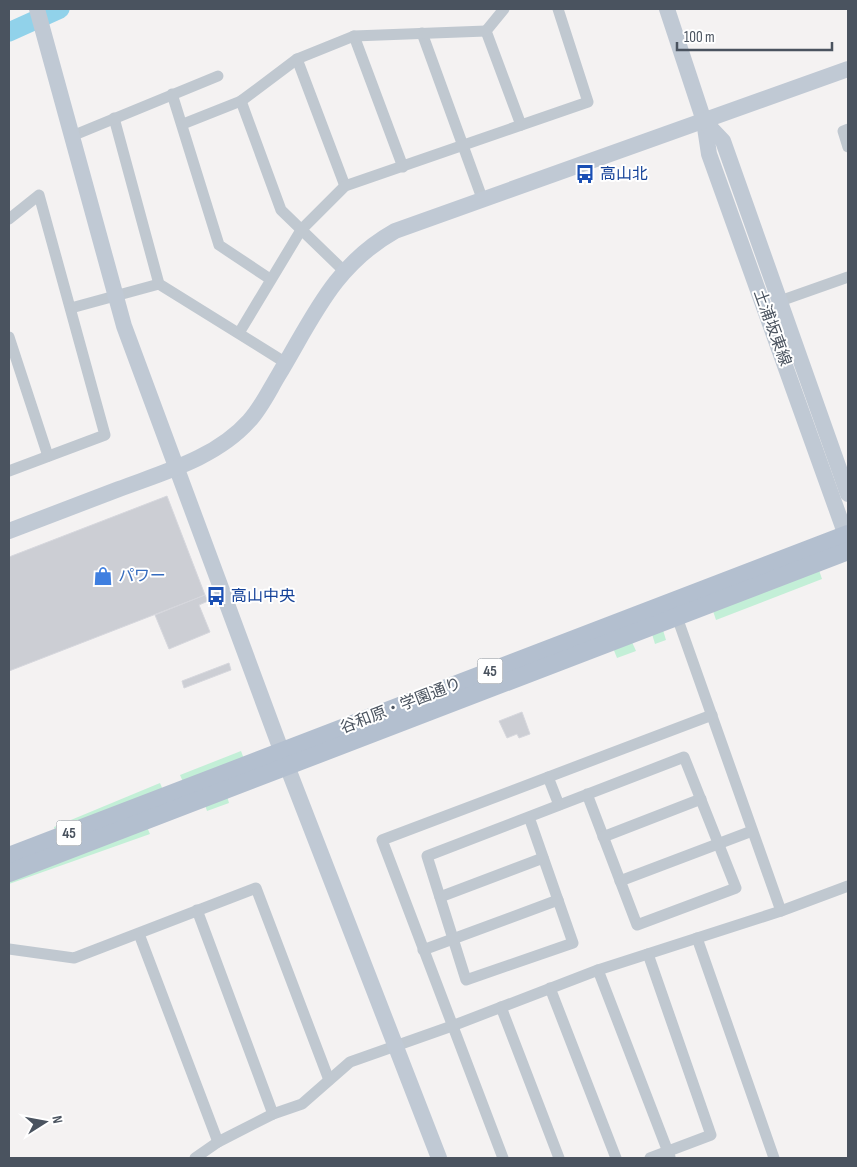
<svg xmlns="http://www.w3.org/2000/svg" width="857" height="1167" font-family="'Sofia Sans Condensed','Noto Sans JP',sans-serif">
<rect width="100%" height="100%" fill="#f4f2f2"/>
<g fill="#c3efd7">
<polygon points="819,570 822,579 716,620 713,611"/>
<polygon points="663,630 666,640 655,644 652,634"/>
<polygon points="632,642 636,651 617,658 613,648"/>
<polygon points="241,751 244,759 183,782 180,775"/>
<polygon points="160,783 163,790 55,831 54,827"/>
<polygon points="227,796 229,803 207,811 205,805"/>
<polygon points="147,827 150,834 9,884 9,880"/>
</g>
<g fill="none" stroke-linecap="round" stroke-linejoin="round">
<polyline stroke="#91d2ea" stroke-width="19" points="9,32 60,9"/>
</g>
<g fill="#ccced4" stroke="#d6d7dd">
<polygon points="167,496 205,595 9,671 9,557"/>
<polygon points="205,595 208,601 199,605 210,632 169,649 155,615"/>
<polygon points="229,663 231,670 184,688 182,681"/>
<polygon points="522,712 530,734 519,738 517,734 507,738 499,721"/>
</g>
<g fill="none" stroke-linecap="round" stroke-linejoin="round">
<g stroke="#c0c8d0" stroke-width="11">
<polyline points="504,9 486,31 521,125"/>
<polyline points="422,33 482,198"/>
<polyline points="354,36 403,167"/>
<polyline points="297,59 345,186"/>
<polyline points="172,94 219,245 270,279"/>
<polyline points="241,101 281,210 343,270"/>
<polyline points="114,118 159,284 286,363"/>
<polyline points="183,124 241,101 297,59 354,36 486,31"/>
<polyline points="848,129 843,131 848,147"/>
<polyline points="72,136 218,76"/>
<polyline points="9,219 39,195 105,435 9,471"/>
<polyline points="780,301 848,277"/>
<polyline points="71,308 159,284"/>
<polyline points="239,333 301,230 345,186 588,102 558,9"/>
<polyline points="9,337 48,456"/>
<polyline points="677,617 781,911"/>
<polyline points="548,777 559,805"/>
<polyline points="529,817 573,943 466,980 427,856 684,757 736,888 637,925 587,794"/>
<polyline points="603,837 701,799"/>
<polyline points="620,881 752,831"/>
<polyline points="440,897 543,858"/>
<polyline points="197,910 273,1114"/>
<polyline points="139,934 218,1142"/>
<polyline points="697,938 774,1158"/>
<polyline points="9,949 74,958 256,888 329,1080"/>
<polyline points="423,950 558,900"/>
<polyline points="648,954 711,1135 650,1158"/>
<polyline points="598,970 670,1157"/>
<polyline points="550,988 616,1158"/>
<polyline points="501,1007 559,1158"/>
<polyline points="195,1158 218,1142 273,1114 302,1104 350,1062 452,1026 598,970 781,911 848,886"/>
<polyline points="503,1158 382,840 712,715"/>
</g>
<g stroke="#c0c9d4" stroke-width="16">
<polyline points="37,9 124,326 287,766 439,1158"/>
<polyline points="667,9 704,121 709,154 848,541"/>
<polyline points="704,121 723,141 848,494"/>
<path d="M9 531C46 517 82 503 119 489 164 472 216 458 249 421 261 408 269 391 278 376 313 318 333 266 395 231L848 69"/>
</g>
<g stroke="#b3bfcf" stroke-width="18">
<polyline points="9,856 848,534"/>
<polyline points="9,873 848,551"/>
</g>
</g>
<defs>
<g id="bus-bare" transform="scale(1.5)"><path d="M-5-6H5V4H4V6H2V4H-2V6H-4V4H-5ZM-3.5-4V0h7V-4ZM-3.5 1.2v1.5H-2V1.2ZM2 1.2v1.5H3.5V1.2Z" fill="#1a4fb4" stroke="#fff" stroke-width="2.5" paint-order="stroke"/></g>
<g id="shop-bare" transform="scale(1.5)"><path d="M-5-2.5h2.3a2.7 3.5 0 0 1 5.4 0H5L5.5 6h-11ZM-1.5-2.5h3a1.5 2.3 0 0 0-3 0Z" fill="#3f7fe0" stroke="#fff" stroke-width="2.5" paint-order="stroke"/></g>
</defs>
<g fill-rule="evenodd">
<use href="#bus-bare" x="585" y="174"/>
<use href="#shop-bare" x="103" y="576"/>
<use href="#bus-bare" x="216" y="596"/>
</g>
<g text-anchor="middle" dominant-baseline="central" stroke-width="4" stroke-linejoin="round" paint-order="stroke">
<g fill="#fff" stroke="#80878f" stroke-width="1">
<rect x="477.5" y="658.5" width="25" height="25" rx="4"/>
<rect x="56.5" y="820.5" width="25" height="25" rx="4"/>
</g>
<g font-size="15" font-weight="bold" fill="#4a535f">
<text x="490" y="671">45</text>
<text x="69" y="833">45</text>
</g>
<g font-size="16" fill="#164399" stroke="#fff" text-anchor="start">
<text x="600" y="174">高山北</text>
<text x="231" y="596">高山中央</text>
</g>
<g font-size="16" fill="#4a535f" stroke="#fff">
<text transform="translate(772 328) rotate(70)">土浦坂東線</text>
<text transform="translate(401 706) rotate(-21)">谷和原・学園通り</text>
</g>
<g font-size="16" fill="#366cbe" stroke="#fff" text-anchor="start">
<text x="118" y="576">パワー</text>
</g>
</g>
<rect width="857" height="1167" fill="none" stroke="#4a535f" stroke-width="20"/>
<g transform="translate(45 1122) rotate(79)" stroke="#ffffff" stroke-width="4" paint-order="stroke">
<path d="M0-4L9 19L0 12L-9 19Z" fill="#4a535f"/>
<text y="-8" font-size="14" font-weight="bold" text-anchor="middle" fill="#4a535f">N</text>
</g>
<path d="M677 42v8h155v-8" fill="none" stroke="#4a535f" stroke-width="2.5"/>
<text x="684" y="42" font-size="15" fill="#4a535f" stroke="#ffffff" stroke-width="4" paint-order="stroke">100 m</text>
</svg>
